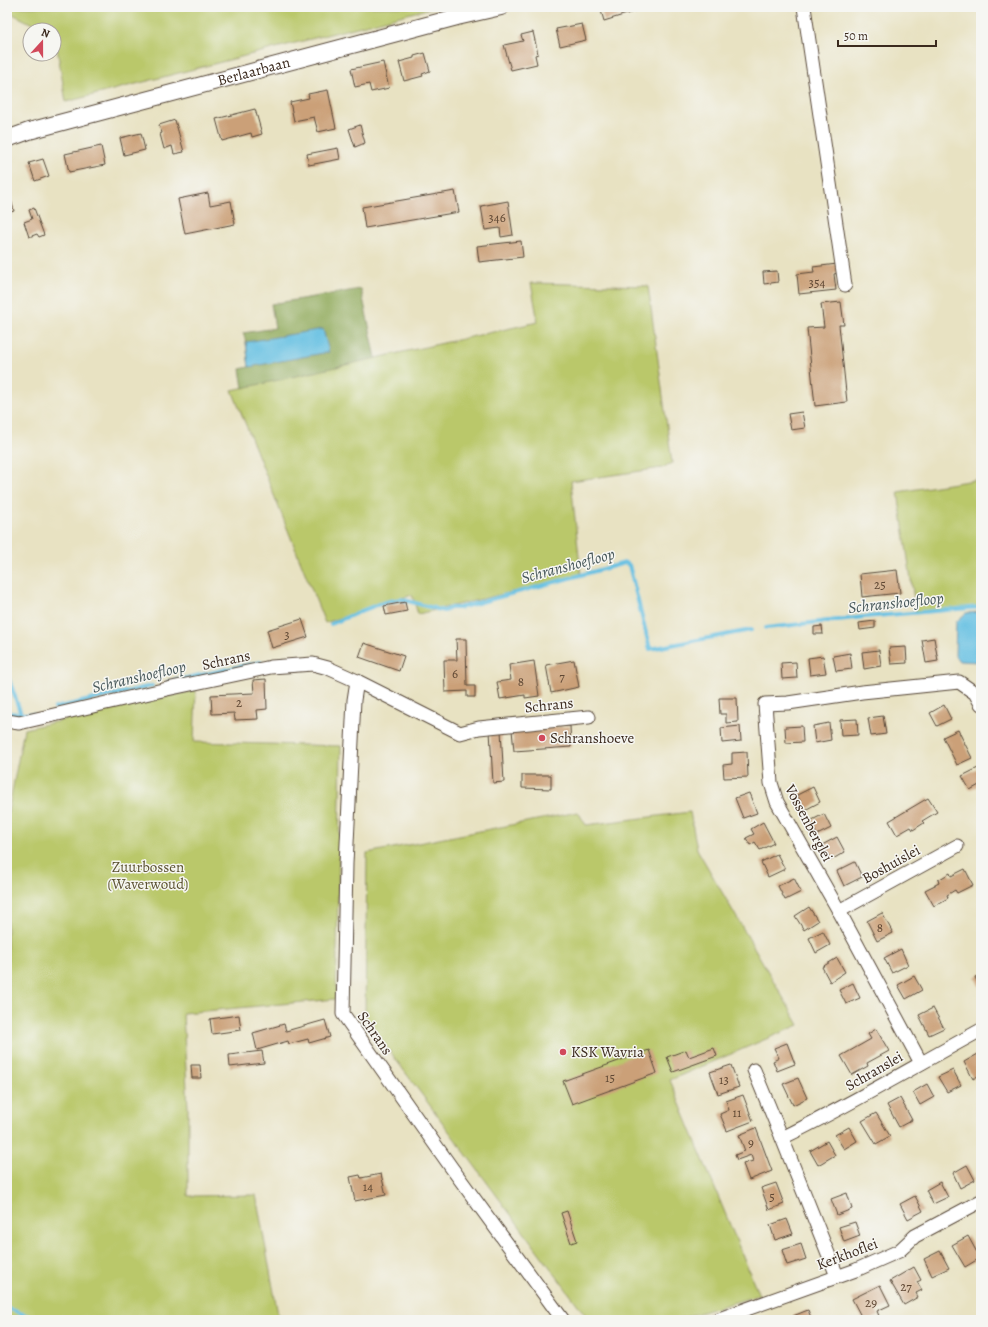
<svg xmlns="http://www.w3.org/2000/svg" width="988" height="1327" font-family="Alegreya,serif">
<rect width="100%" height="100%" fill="#f6f6f2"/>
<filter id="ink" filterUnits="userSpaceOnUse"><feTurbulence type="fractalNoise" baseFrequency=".025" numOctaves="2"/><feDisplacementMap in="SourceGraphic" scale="8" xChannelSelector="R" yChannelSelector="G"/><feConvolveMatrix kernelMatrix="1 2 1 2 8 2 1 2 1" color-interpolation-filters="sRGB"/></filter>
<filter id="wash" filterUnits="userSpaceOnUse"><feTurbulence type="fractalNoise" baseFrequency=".012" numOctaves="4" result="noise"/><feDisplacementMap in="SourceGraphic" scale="16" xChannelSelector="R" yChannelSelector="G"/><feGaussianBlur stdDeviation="0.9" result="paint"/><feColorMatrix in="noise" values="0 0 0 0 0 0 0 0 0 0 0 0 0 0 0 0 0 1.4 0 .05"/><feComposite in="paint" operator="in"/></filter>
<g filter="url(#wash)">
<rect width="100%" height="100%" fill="#e8e2c2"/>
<g fill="#bac86b" stroke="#7a7944">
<polygon points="7,7 435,7 66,102 54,30 44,30 7,11"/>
<polygon points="531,283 648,286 672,463 662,468 571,481 581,576 418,614 412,595 325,623 232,390 538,322"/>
<polygon points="981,479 981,606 916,613 898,492"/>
<polygon points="196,690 194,742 341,746 336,999 183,1013 188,1109 188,1196 256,1195 279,1320 7,1320 7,818 24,729"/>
<polygon points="578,812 586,825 690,812 697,849 799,1025 670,1080 759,1295 676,1320 589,1320 365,1018 367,853"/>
</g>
<polygon fill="#93ac5f" stroke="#676b3e" points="361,289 376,358 243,388 240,369 249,367 246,342 243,333 275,328 271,304"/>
<g fill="#64bfe2" stroke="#507480">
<polygon points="323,329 329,352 249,367 246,342"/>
<polygon points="981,612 981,662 959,661 955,656 956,622 966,613"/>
</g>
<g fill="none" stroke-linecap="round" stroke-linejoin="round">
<g stroke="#64bfe2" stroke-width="4">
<path d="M331 624C353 615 377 602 401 599L444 611 450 608H459L625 563 629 565 650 649 751 630"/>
<polyline points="766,628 864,617 981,607"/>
<polyline points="7,674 21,714 7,713"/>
<polyline points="168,682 261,662"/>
<polyline points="55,708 152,686"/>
<polyline points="21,714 33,714"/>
<polyline points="7,1308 39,1320"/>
</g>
</g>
<g id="blocks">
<g fill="#cba078">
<polygon points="600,7 643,7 643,9 604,21"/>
<polygon points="582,24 586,40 560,46 556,29"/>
<polygon points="533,32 538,54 535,55 537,64 511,70 504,45 523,41 521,35"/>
<polygon points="425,53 430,71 422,74 423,76 404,81 399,62 414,58 414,56"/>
<polygon points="383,62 389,88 371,92 369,84 355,87 351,69"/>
<polygon points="328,90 336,128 318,132 314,117 294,121 290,102 309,98 308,94"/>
<polygon points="255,109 262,134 252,137 251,133 222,141 216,119"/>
<polygon points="175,120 184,152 174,154 172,146 164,149 160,134 162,133 159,125"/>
<polygon points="360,125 365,143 355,147 349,129"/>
<polygon points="141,133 145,150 124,155 120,138"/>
<polygon points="101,146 105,165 69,172 65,154"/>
<polygon points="338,148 340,159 309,165 307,154"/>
<polygon points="43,159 49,176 35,181 29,163"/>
<polygon points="455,191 459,212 365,228 362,207"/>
<polygon points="208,193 210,205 231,201 235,224 185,234 178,199"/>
<polygon points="10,196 14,211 7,213 7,197"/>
<polygon points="508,201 513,235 501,237 500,228 485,230 481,206"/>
<polygon points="34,208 44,235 39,237 37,234 29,237 24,222 32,219 29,210"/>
<polygon points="521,241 523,257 479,262 477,246"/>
<polygon points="837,264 838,273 834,274 836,290 799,294 797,274 814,272 813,267"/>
<polygon points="777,271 778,282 764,284 763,272"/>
<polygon points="841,302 844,325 839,325 847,402 815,406 807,328 824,327 821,304"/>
<polygon points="802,412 805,428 791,430 788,414"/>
<polygon points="897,570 900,593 862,597 860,574"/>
<polygon points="405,602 407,611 386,615 384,606"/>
<polygon points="302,619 308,637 272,648 267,630"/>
<polygon points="875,621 875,628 860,630 859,623"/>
<polygon points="822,626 823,634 814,634 814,627"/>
<polygon points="934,638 938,661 926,663 922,640"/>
<polygon points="456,639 466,639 467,686 475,686 475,697 467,697 467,691 445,692 444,660 457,660"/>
<polygon points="364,643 404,656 399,671 359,657"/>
<polygon points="906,647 907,663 891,664 889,648"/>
<polygon points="879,650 881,666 864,669 862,652"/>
<polygon points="850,653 852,669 836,671 833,656"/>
<polygon points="823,656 826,673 810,675 808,658"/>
<polygon points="574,660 579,687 551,693 546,665"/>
<polygon points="534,661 539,696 525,698 525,695 500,699 497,682 511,680 509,665"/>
<polygon points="796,662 797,678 782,679 781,663"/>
<polygon points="266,679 267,709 257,710 258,719 235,720 234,713 212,714 211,695 254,693 253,680"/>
<polygon points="719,698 737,698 738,722 726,723 726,714 720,714"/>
<polygon points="944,705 951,719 937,726 930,713"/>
<polygon points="883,716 886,734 871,736 868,718"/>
<polygon points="857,719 858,735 841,736 840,720"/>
<polygon points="829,723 831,740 815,743 813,726"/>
<polygon points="570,726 571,747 514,751 512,730"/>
<polygon points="740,726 741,741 722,743 721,728"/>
<polygon points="802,726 803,742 786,743 785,727"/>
<polygon points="501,730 504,782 493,783 490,731"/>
<polygon points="958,730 972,758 957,765 943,737"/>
<polygon points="747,752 748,777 724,778 723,765 732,764 732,753"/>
<polygon points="978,768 981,773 981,784 970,790 962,776"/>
<polygon points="522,775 551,775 551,789 522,788"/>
<polygon points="813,787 820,802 805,810 797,795"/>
<polygon points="749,793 757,813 743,818 735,798"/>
<polygon points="928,798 937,812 922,821 924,823 913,830 911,827 897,835 889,821"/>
<polygon points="824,814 831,828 817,835 810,821"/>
<polygon points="763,822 774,843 760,850 755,842 750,845 746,838 754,834 751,829"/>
<polygon points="837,837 845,852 831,860 822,845"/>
<polygon points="777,854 785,869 768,877 761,862"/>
<polygon points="855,862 862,877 844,886 837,871"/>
<polygon points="965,869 973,885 957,893 955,890 947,895 948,898 934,906 925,890 939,883 938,880 950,873 951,876"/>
<polygon points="794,878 801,892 785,900 778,886"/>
<polygon points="809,907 818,921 804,930 795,916"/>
<polygon points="882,913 893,933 877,941 867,921"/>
<polygon points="823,931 830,945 816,953 809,938"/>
<polygon points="901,949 908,965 892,973 884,958"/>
<polygon points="837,958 845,972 830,982 822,967"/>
<polygon points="981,974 981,990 975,977"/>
<polygon points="914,976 922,990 906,999 898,985"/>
<polygon points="853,983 860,998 846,1004 839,990"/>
<polygon points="933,1008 944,1028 929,1035 919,1015"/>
<polygon points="239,1015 241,1030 212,1034 210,1019"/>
<polygon points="325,1020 330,1037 309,1043 308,1039 289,1044 288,1041 257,1050 253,1033 284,1024 286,1031"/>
<polygon points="876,1029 889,1051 867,1063 868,1066 852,1075 841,1056 871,1039 868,1034"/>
<polygon points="787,1043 795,1064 777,1071 773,1061 779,1058 774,1048"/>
<polygon points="714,1048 717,1056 673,1072 667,1057 686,1050 689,1057"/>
<polygon points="649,1050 657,1073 572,1104 563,1081"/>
<polygon points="262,1051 264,1063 230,1067 229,1055"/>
<polygon points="978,1054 981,1059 981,1074 973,1079 964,1062"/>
<polygon points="191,1065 200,1065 201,1078 192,1078"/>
<polygon points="731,1065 739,1087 718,1094 710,1072"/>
<polygon points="953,1070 961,1085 947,1092 938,1077"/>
<polygon points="798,1078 807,1098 793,1105 783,1084"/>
<polygon points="927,1084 934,1097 920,1105 913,1092"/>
<polygon points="743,1095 753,1121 727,1131 720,1114 729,1110 726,1101"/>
<polygon points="900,1098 912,1120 899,1127 887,1105"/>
<polygon points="876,1113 890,1136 876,1144 862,1121"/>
<polygon points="849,1127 857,1141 844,1149 835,1135"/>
<polygon points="756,1128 772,1171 749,1180 743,1164 753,1161 751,1155 737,1160 735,1155 745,1151 739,1135"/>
<polygon points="827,1141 835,1155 818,1165 810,1151"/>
<polygon points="967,1165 975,1180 960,1188 953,1173"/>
<polygon points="381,1174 386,1195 355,1201 350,1177 360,1175 361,1178"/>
<polygon points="940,1182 948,1197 933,1204 926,1190"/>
<polygon points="776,1183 784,1204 769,1210 761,1188"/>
<polygon points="847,1193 852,1209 837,1215 831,1199"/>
<polygon points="915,1196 923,1211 908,1219 900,1204"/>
<polygon points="567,1211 577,1241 571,1243 561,1213"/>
<polygon points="787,1219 793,1234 775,1240 770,1225"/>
<polygon points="855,1222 860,1236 844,1242 839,1227"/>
<polygon points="968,1236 980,1258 965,1267 952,1245"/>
<polygon points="801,1244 806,1259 787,1265 782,1250"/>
<polygon points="940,1251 949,1268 932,1276 924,1259"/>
<polygon points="914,1267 921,1280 917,1282 922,1290 916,1293 918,1297 904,1305 890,1281"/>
<polygon points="880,1285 890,1305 877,1311 879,1316 871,1320 863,1320 852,1299"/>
<polygon points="808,1310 812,1320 794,1320 793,1316"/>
</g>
</g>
</g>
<g filter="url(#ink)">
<use href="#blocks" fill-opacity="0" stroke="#554637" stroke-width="1"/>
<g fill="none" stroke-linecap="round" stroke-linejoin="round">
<g stroke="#554637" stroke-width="15">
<g id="minor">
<polyline points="804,7 845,285"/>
<polyline points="357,681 354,700 346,864 343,1014 451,1167 563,1320"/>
<polyline points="7,721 19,723 167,689 271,667 313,664 328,668 357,681 460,733 479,728 589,717"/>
<polyline points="839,911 957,846"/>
<polyline points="921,1063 839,911 777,802 771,783 765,704 788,703 862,692 959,682 975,693 981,704"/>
<polyline points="754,1070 782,1138"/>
<path d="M837 1276 782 1138C850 1105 915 1066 981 1030"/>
<polyline points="716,1320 856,1270 899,1251 915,1236 981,1201"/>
</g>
</g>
<g stroke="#554637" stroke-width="18">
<g id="tertiary">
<path id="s1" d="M7 139 29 131 457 17 501 7"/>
</g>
</g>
<use href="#minor" stroke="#fff" stroke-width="13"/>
<use href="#tertiary" stroke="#fff" stroke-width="16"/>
</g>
</g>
<g fill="#d1495b" stroke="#f6f6f2" stroke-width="1.5">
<circle cx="542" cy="738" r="4"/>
<circle cx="563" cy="1052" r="4"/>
</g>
<g text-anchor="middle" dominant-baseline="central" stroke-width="3" stroke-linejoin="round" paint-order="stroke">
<g font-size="13" fill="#5f4834">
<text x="497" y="217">346</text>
<text x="817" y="282">354</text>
<text x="880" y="584">25</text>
<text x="287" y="634">3</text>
<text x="455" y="673">6</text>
<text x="562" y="676">7</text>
<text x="521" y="681">8</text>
<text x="239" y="702">2</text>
<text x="880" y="927">8</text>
<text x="610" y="1077">15</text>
<text x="724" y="1079">13</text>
<text x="737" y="1112">11</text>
<text x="751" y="1142">9</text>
<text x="368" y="1186">14</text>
<text x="772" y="1196">5</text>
<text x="906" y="1286">27</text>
<text x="871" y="1302">29</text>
</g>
<g font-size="15" fill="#3b2a1e" stroke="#f6f6f2">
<text stroke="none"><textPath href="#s1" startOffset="256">Berlaarbaan</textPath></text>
<text transform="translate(226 660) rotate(-12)">Schrans</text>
<text transform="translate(549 705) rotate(-6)">Schrans</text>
<text transform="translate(809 823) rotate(62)">Vossenberglei</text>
<text transform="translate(891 864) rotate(-29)">Boshuislei</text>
<text transform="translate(375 1033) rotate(55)">Schrans</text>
<text transform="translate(874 1071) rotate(-30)">Schranslei</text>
<text transform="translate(847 1254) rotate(-21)">Kerkhoflei</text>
</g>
<g font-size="15" fill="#3b2a1e" stroke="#f6f6f2" text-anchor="start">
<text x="550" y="738">Schranshoeve</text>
<text x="571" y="1052">KSK Wavria</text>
</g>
<g font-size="15" fill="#5b5231" stroke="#f6f6f2">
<text x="148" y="867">Zuurbossen<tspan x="148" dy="17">(Waverwoud)</tspan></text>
</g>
<g font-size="16" font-style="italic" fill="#475759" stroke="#f6f6f2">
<text transform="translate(568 566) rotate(-15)">Schranshoefloop</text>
<text transform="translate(896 603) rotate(-6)">Schranshoefloop</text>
<text transform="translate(139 677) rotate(-13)">Schranshoefloop</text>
</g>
</g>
<rect width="988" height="1327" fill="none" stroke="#f6f6f2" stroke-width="24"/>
<g transform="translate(42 42) rotate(21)"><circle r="19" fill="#f6f6f2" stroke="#aba49d"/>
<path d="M0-3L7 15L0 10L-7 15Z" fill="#d1495b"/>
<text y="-6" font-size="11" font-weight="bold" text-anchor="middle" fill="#3b2a1e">N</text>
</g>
<path d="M838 40v6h98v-6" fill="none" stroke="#3b2a1e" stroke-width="2"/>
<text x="844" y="40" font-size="12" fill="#3b2a1e" stroke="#f6f6f2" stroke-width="3" paint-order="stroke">50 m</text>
</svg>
